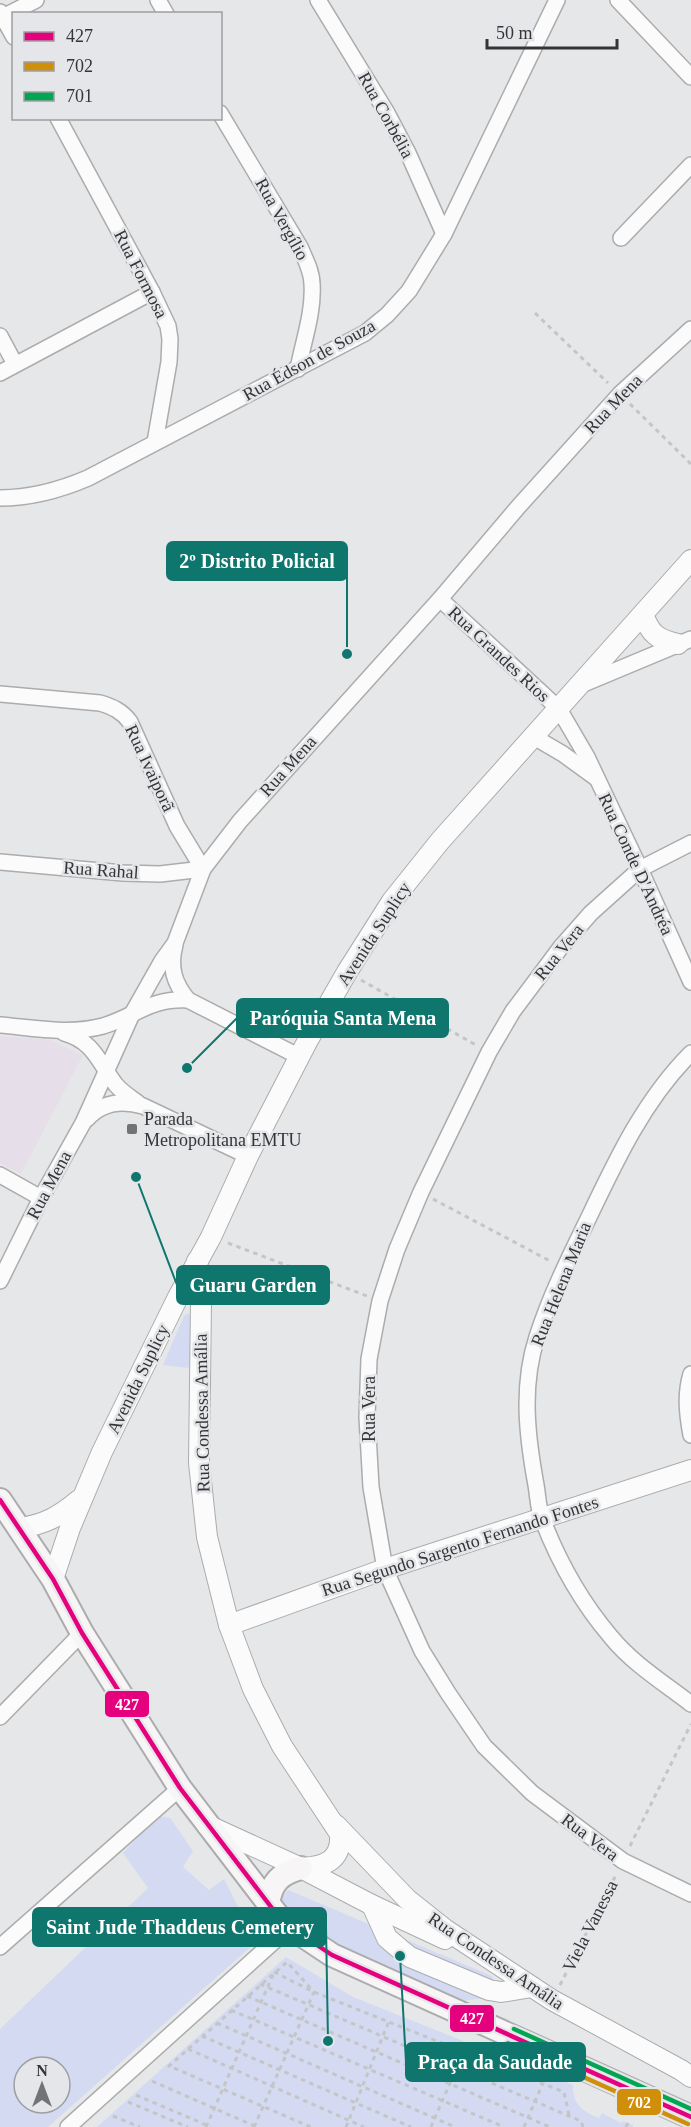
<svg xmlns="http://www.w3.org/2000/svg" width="691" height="2127" font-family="'Times New Roman',serif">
<rect width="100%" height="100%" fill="#e6e7e8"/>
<polygon fill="#e6dee9" points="0,1036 50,1040 83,1055 21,1174 0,1163"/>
<g fill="#d4daf1" fill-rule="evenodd">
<polygon points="188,1313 191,1318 189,1368 163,1365 184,1316"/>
<path d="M158 1816 170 1818 193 1851 183 1867 209 1890 224 1879 256 1942 48 2127H0V2029L148 1888 123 1853ZM24 2067H60V2103H24Z"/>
<polygon points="288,1890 492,1976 497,1991 486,1998 461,2001 331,1944 283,1908 282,1897"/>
<path d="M286 1957 353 1997 573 2085C572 2104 583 2112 599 2118L602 2113 621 2123 623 2121 633 2125V2127H97Z"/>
</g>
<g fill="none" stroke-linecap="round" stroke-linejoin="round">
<g stroke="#acacad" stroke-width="18">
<g id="minor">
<polyline points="158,0 166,14"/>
<polyline points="318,0 387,113 408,153 444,234"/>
<polyline points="618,0 691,77"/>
<polyline points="0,12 14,37"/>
<polyline points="3,17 36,0"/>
<path d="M220 113 300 247C305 259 312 271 312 284 314 312 303 342 298 369"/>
<polyline points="58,118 152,292 168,326 170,339 169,362 155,442"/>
<polyline points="621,238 691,165"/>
<polyline points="0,336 15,364"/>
<polyline points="0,373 152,292"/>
<path d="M0 498C31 498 60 490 88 478L365 333 387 315 409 291 444 234 557 0"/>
<polyline points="440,599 559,709 587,757 640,869 691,982"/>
<polyline points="581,685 691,639"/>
<path d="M0 694 100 703C113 707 122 711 130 722L177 826 203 869"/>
<polyline points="534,737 563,754 596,778"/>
<polyline points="691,843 640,869 591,913 561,947 513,1011 489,1052 421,1192 397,1249 380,1301 369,1359 367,1417 371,1487 385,1569 422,1651 448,1693 484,1746 532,1793 623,1861 691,1894"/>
<polyline points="0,862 123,873 160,874 203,869"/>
<path d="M175 945C169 967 174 983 188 1000"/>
<path d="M0 1025C34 1028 70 1035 103 1026 136 1016 150 998 188 1000L300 1057"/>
<path d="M64 1033C94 1041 99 1063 116 1085 122 1092 130 1097 138 1103"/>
<path d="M691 1053C645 1099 617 1158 589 1217 570 1256 550 1296 537 1337 521 1386 527 1436 536 1485 538 1496 538 1510 543 1521 559 1562 582 1603 611 1637 633 1664 664 1683 691 1704"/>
<path d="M87 1119C102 1102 122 1100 143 1106L248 1156"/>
<polyline points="0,1175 41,1198"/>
<polyline points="0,1281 41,1198 83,1123 132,1014 162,961 175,943 203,869 240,821 440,599 519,506 620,394 691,329"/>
<path d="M691 1374C685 1394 687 1414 691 1435"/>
<polyline points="0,1717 82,1633"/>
<polyline points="0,1947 180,1788"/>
<polyline points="68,2127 290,1927"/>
</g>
</g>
<g stroke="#acacad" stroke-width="22">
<g id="tertiary">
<path d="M643 614C650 634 658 640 678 644"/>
<path d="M197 1261 201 1302 199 1463 207 1537 229 1625 253 1689 282 1746 340 1834C342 1861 324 1867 301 1868"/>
<path d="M19 1528C44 1525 60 1516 79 1500"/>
<polyline points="53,1579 70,1528 102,1452 178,1297 211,1237 248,1156 308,1040 347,972 392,901 440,841 691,560"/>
<polyline points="229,1625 385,1569 691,1470"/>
<polyline points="207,1825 301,1868 372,1905 445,1939"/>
<polyline points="336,1825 407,1899 446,1930 552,2000 681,2070 691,2077"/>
<polyline points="372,1905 387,1938 400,1949 410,1957 489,1990 501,1992 532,1987"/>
</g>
</g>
<g stroke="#acacad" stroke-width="26">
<g id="secondary">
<polyline points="0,1500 53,1579 82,1633 180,1788 278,1916 290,1927 332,1955 691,2117"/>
<path d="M268 1904C271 1883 280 1873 301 1868"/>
</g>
</g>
<g stroke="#c4c5c6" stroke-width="3" stroke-dasharray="4.5 4.5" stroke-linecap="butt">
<polyline points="535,313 608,383"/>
<polyline points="630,404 691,464"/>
<polyline points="361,980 476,1045"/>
<polyline points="433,1199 552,1262"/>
<polyline points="228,1243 367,1296"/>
<polyline points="630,1846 691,1724"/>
<polyline points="274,1972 314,1992 564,2092 569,2115"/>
<polyline points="260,1984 569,2116 581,2121 583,2127"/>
<polyline points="560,1985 617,1873"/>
<polyline points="247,1996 550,2127"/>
<polyline points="231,2010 504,2127"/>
<polyline points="217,2023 455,2127"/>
<polyline points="202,2036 411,2127"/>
<polyline points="188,2049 364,2127"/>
<polyline points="152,2081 257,2127"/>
<polyline points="136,2095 211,2127"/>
<polyline points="128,2102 188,2127"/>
<polyline points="113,2116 140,2127"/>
<polyline points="206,2127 273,1975"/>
<path d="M254 2127 314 1992 287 1962 169 2066C216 2086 264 2107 311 2127"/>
<polyline points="346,2127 389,2021"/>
<polyline points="431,2127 464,2051"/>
<polyline points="524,2127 543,2083"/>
<polyline points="626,2127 628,2123"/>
</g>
<use href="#minor" stroke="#fbfbfc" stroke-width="15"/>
<use href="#tertiary" stroke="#fbfbfc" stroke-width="20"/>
<use href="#secondary" stroke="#f7f5f5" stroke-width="22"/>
<g stroke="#e5e6e9" stroke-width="9">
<polyline id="bus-1" points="0,1500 53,1579 82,1633 180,1788 278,1916 290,1927 332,1955 691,2117"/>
</g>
<g stroke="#e5e6e9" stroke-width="9">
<polyline id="bus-2" points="508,2043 688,2124"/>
</g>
<g stroke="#e5e6e9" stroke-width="9">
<polyline id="bus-3" points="514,2029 691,2109"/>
</g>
<use href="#bus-1" stroke="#e5007d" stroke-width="4.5"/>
<use href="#bus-2" stroke="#d08f0b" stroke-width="4.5"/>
<use href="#bus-3" stroke="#00a651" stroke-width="4.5"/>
</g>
<rect fill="#727374" stroke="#e5e6e9" stroke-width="2" x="126" y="1123" width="12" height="12" rx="3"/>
<g text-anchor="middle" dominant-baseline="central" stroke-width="5" stroke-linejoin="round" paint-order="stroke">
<g font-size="18" fill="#343536" stroke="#e5e6e9">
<text transform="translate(386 115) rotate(61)">Rua Corbélia</text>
<text transform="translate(282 219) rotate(61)">Rua Vergílio</text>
<text transform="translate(141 274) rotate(63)">Rua Formosa</text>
<text transform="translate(309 360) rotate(-29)">Rua Édson de Souza</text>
<text transform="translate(613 404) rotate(-46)">Rua Mena</text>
<text transform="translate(499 654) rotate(43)">Rua Grandes Rios</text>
<text transform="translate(288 766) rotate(-48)">Rua Mena</text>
<text transform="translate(150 768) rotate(65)">Rua Ivaiporã</text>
<text transform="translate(636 864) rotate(65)">Rua Conde D'Andréa</text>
<text transform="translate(101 870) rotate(4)">Rua Rahal</text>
<text transform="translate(374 934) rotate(-57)">Avenida Suplicy</text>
<text transform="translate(559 952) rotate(-51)">Rua Vera</text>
<text transform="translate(49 1185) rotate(-62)">Rua Mena</text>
<text transform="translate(561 1284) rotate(-68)">Rua Helena Maria</text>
<text transform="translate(138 1379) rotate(-64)">Avenida Suplicy</text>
<text transform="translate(369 1409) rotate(-90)">Rua Vera</text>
<text transform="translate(202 1413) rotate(-91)">Rua Condessa Amália</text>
<text transform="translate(460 1546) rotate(-18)">Rua Segundo Sargento Fernando Fontes</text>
<text transform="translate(590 1837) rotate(37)">Rua Vera</text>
<text transform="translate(590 1926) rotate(-63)">Viela Vanessa</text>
<text transform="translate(496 1961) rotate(34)">Rua Condessa Amália</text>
</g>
<g font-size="18" fill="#343536" stroke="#e5e6e9" text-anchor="start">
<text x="144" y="1119">Parada<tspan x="144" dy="21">Metropolitana EMTU</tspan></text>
</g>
</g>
<path fill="none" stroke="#0f766e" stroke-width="2" d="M347 654L347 561M187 1068L237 1018M136 1177L177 1285M328 2041L326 1927M400 1956L406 2062"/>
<g fill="#0f766e" stroke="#e5e6e9" stroke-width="2">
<circle cx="347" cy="654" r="6"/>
<circle cx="187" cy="1068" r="6"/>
<circle cx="136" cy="1177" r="6"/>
<circle cx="328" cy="2041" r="6"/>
<circle cx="400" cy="1956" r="6"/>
</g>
<g fill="#0f766e" stroke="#0f766e" stroke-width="2">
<rect x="167" y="542" width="180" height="38" rx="6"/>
<rect x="237" y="999" width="211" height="38" rx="6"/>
<rect x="177" y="1266" width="152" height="38" rx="6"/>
<rect x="33" y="1908" width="293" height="38" rx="6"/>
<rect x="406" y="2043" width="179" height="38" rx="6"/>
</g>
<g font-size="20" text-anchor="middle" font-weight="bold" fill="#fff">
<text x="257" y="568">2º Distrito Policial</text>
<text x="343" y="1025">Paróquia Santa Mena</text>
<text x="253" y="1292">Guaru Garden</text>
<text x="180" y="1934">Saint Jude Thaddeus Cemetery</text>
<text x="495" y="2069">Praça da Saudade</text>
</g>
<g stroke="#e5e6e9" stroke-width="2">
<rect x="104" y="1690" width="46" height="28" rx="6" fill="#e5007d"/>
<rect x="449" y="2004" width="46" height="29" rx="6" fill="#e5007d"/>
<rect x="616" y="2088" width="46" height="28" rx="6" fill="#d08f0b"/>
</g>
<g font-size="16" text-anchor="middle" font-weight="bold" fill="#fff">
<text x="127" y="1710">427</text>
<text x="472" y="2024">427</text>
<text x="639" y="2108">702</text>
</g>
<rect x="12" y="12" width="210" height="108" fill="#e5e6e9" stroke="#9e9fa1" stroke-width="1.5"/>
<rect x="24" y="32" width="30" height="9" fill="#e5007d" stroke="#9e9fa1" stroke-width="1.5"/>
<text x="66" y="42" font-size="18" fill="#343536">427</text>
<rect x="24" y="62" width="30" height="9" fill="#d08f0b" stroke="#9e9fa1" stroke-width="1.5"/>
<text x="66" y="72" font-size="18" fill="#343536">702</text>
<rect x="24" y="92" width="30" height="9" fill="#00a651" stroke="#9e9fa1" stroke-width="1.5"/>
<text x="66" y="102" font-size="18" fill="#343536">701</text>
<g transform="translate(42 2085)"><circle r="28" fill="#e5e6e9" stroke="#9e9fa1" stroke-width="1.5"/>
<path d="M0-4.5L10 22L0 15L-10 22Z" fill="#727374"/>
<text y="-9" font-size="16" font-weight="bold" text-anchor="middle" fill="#343536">N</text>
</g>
<path d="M487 39v9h130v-9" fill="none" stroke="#343536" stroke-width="3"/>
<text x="496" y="39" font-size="18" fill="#343536" stroke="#e5e6e9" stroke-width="4.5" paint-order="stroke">50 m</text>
</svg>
